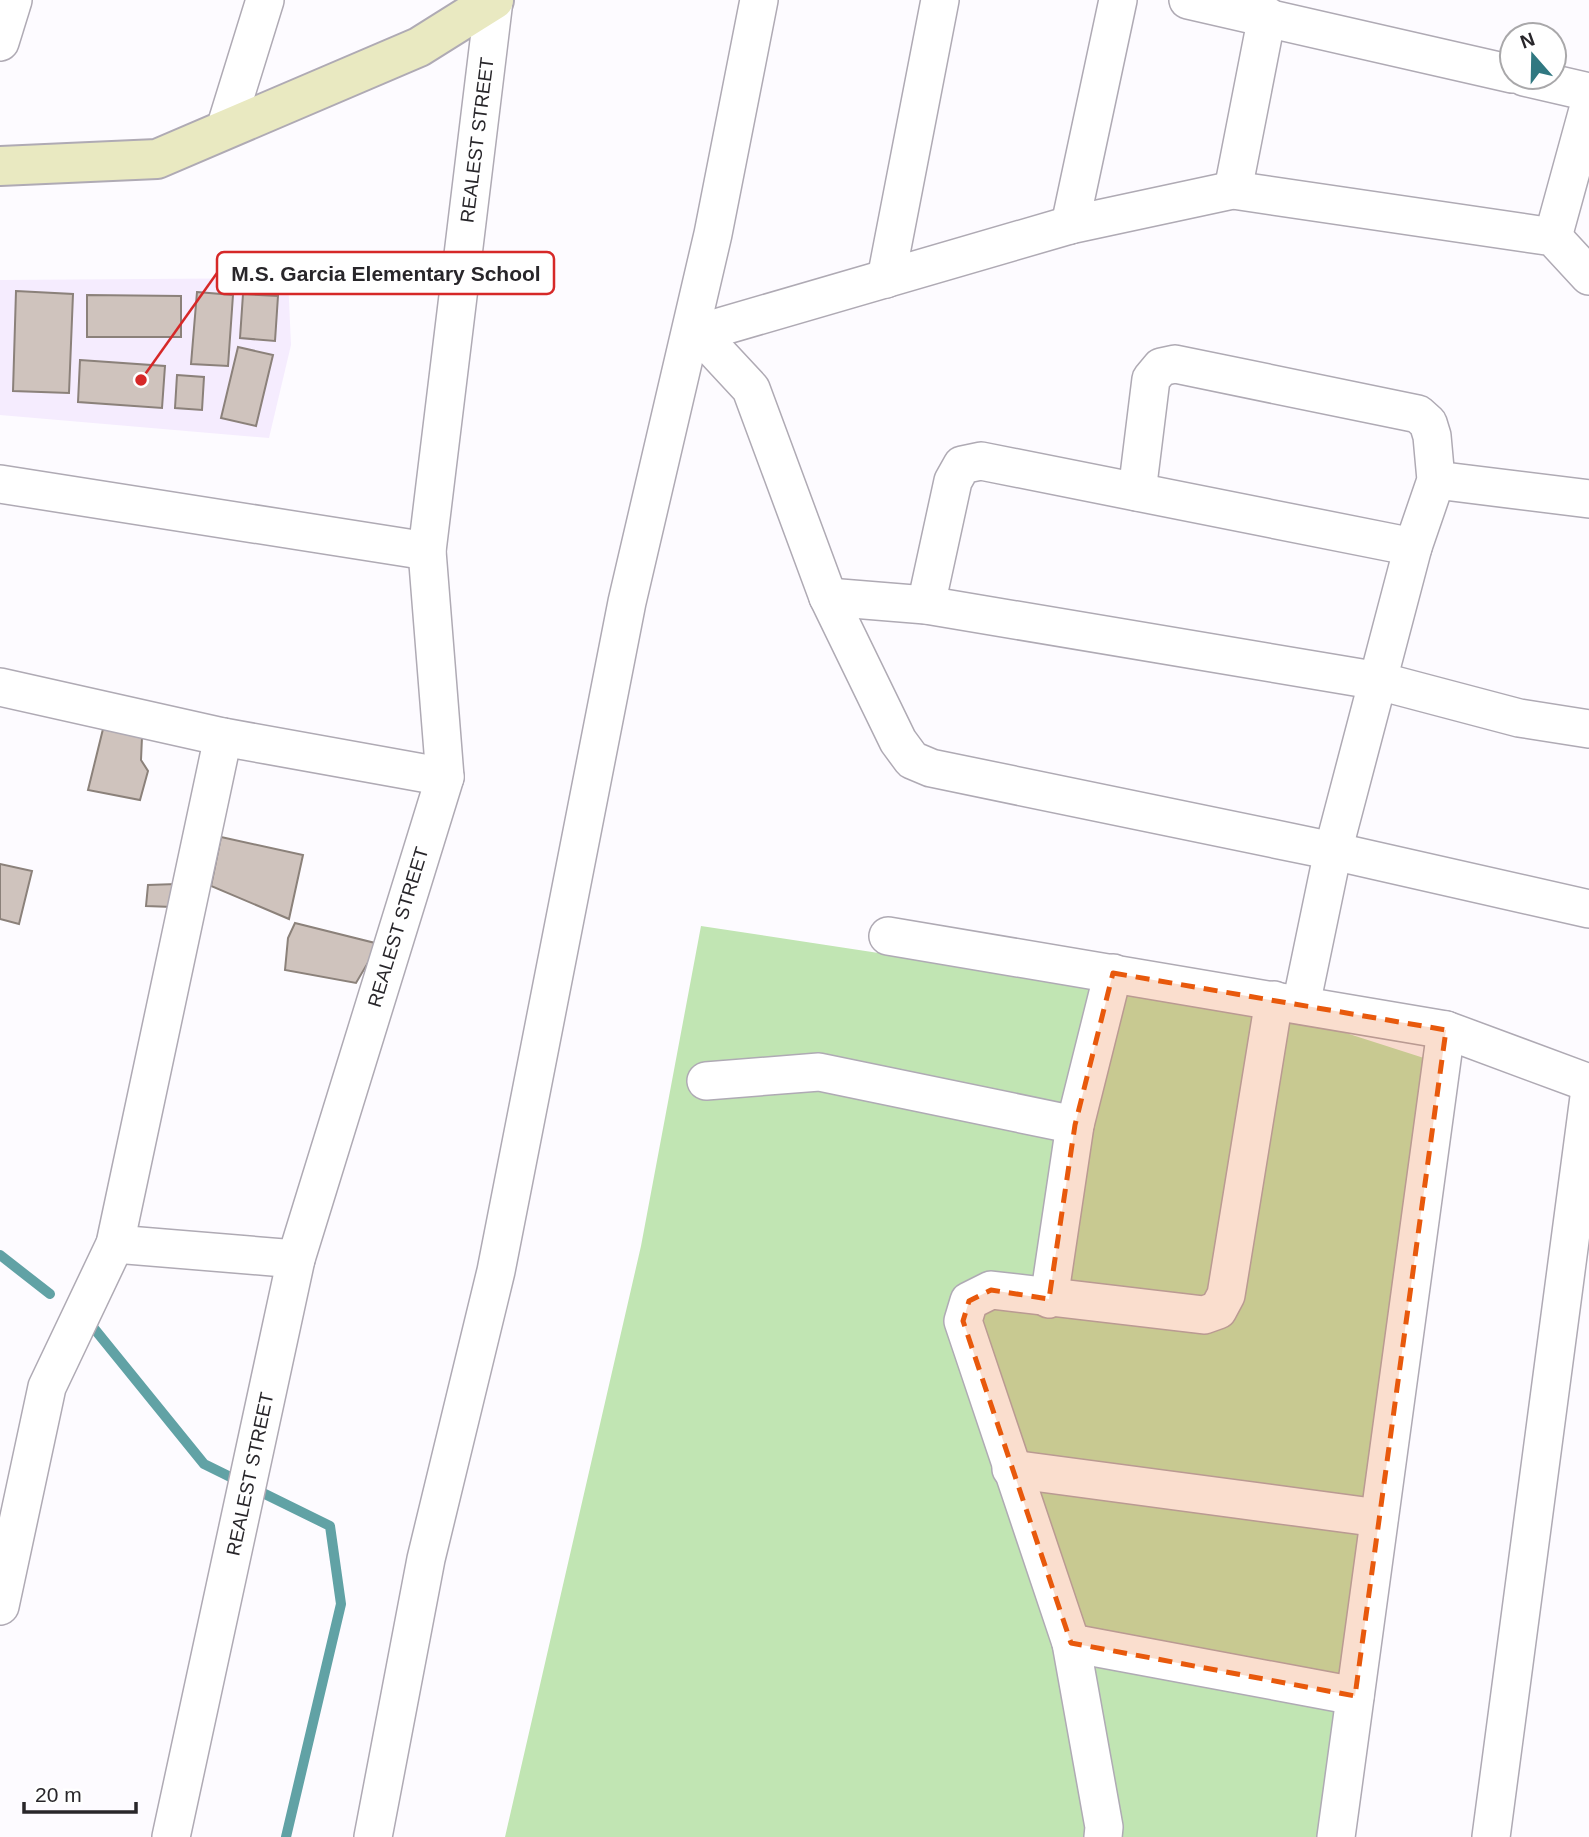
<svg xmlns="http://www.w3.org/2000/svg" width="1589" height="1837" font-family="Helvetica,sans-serif">
<rect width="100%" height="100%" fill="#fdfbff"/>
<polygon fill="#f5ecfe" points="288,278 291,345 269,438 0,415 0,280"/>
<polygon fill="#c1e5b3" points="701,926 1293,1016 1427,1059 1331,1837 505,1837 641,1246"/>
<g fill="none" stroke-linecap="round" stroke-linejoin="round">
<g stroke="#61a2a5" stroke-width="10">
<polyline points="0,1255 50,1294"/>
<polyline points="88,1321 204,1464 330,1526 341,1604 286,1837"/>
</g>
</g>
<g fill="#cfc3bd" stroke="#8b817a" stroke-width="2">
<polygon points="16,291 73,294 69,393 13,391"/>
<polygon points="197,292 233,295 228,366 191,364"/>
<polygon points="243,294 278,296 275,341 240,338"/>
<polygon points="87,295 181,296 181,337 87,337"/>
<polygon points="238,347 273,355 256,426 221,418"/>
<polygon points="80,360 165,366 162,408 78,402"/>
<polygon points="177,375 204,377 202,410 175,408"/>
<polygon points="103,729 142,737 141,760 148,771 140,800 88,790"/>
<polygon points="221,837 303,855 289,919 211,886"/>
<polygon points="0,864 32,871 19,924 0,919"/>
<polygon points="176,884 172,907 146,906 148,885"/>
<polygon points="295,923 379,944 356,983 285,970 288,938"/>
</g>
<g fill="none" stroke-linecap="round" stroke-linejoin="round">
<g stroke="#afaab4" stroke-width="40">
<g id="street">
<polyline points="1188,0 1512,74"/>
<polyline points="0,42 13,0"/>
<polyline points="1524,77 1589,92"/>
<polyline points="225,129 265,0"/>
<polyline points="1233,190 1267,16"/>
<polyline points="1070,225 1118,0"/>
<polyline points="1553,237 1589,106"/>
<polyline points="886,279 940,0"/>
<polyline points="694,322 699,333 751,389 828,597 898,741 912,760 931,768 1333,851 1589,909"/>
<polyline points="699,333 1070,225 1233,190 1553,237 1589,276"/>
<polyline points="1436,480 1589,499"/>
<polyline points="0,484 427,551"/>
<polyline points="1137,492 1151,379 1161,367 1175,364 1418,414 1428,423 1432,436 1436,480 1413,547 1333,851 1301,1005"/>
<polyline points="828,597 926,605 1379,681 1519,718 1589,729"/>
<polyline points="926,605 953,481 962,465 981,461 1413,547"/>
<polyline points="0,687 223,737 445,777"/>
<polyline points="888,936 1446,1030 1589,1083"/>
<polyline points="706,1081 819,1072 1075,1125"/>
<polyline points="115,1244 296,1259"/>
<polyline points="1049,1299 1075,1125 1113,973"/>
<polyline points="1011,1469 1379,1518"/>
<polyline points="0,1606 47,1387 115,1244 223,737"/>
<polyline points="1071,1643 1355,1696"/>
<polyline points="171,1837 296,1259 445,777 427,551 494,0"/>
<polyline points="373,1837 426,1559 496,1271 627,602 713,234 759,0"/>
<polyline points="1103,1837 1104,1827 1071,1643 963,1321 969,1301 991,1290 1204,1315 1218,1310 1226,1295 1274,1000"/>
<polyline points="1336,1837 1446,1030"/>
<polyline points="1491,1837 1589,1097"/>
</g>
</g>
<g stroke="#afaab4" stroke-width="42">
<polyline id="secondary" points="0,166 157,159 419,47 494,0"/>
</g>
<use href="#street" stroke="#fff" stroke-width="37"/>
<use href="#secondary" stroke="#e9e9c1" stroke-width="38"/>
</g>
<path fill="#e8590c" fill-opacity="0.2" stroke="#e8590c" stroke-width="5" stroke-dasharray="14 9" stroke-linejoin="round" d="M1113 973 1446 1030 1355 1696 1071 1643 963 1321 969 1301 991 1290 1049 1299 1075 1125Z"/>
<g text-anchor="middle" dominant-baseline="central" stroke-width="5" stroke-linejoin="round" paint-order="stroke">
<g font-size="19" fill="#28262a" stroke="#fff">
<text transform="translate(477 140) rotate(-83)">REALEST STREET</text>
<text transform="translate(398 927) rotate(-73)">REALEST STREET</text>
<text transform="translate(250 1474) rotate(-78)">REALEST STREET</text>
</g>
</g>
<path fill="none" stroke="#d62828" stroke-width="2.5" d="M141 380L217 273"/>
<circle fill="#d62828" stroke="#fff" stroke-width="2.5" cx="141" cy="380" r="7"/>
<rect fill="#fff" stroke="#d62828" stroke-width="2.5" x="217" y="252" width="337" height="42" rx="7"/>
<g font-size="21" text-anchor="middle" font-weight="bold" fill="#28262a">
<text x="386" y="281">M.S. Garcia Elementary School</text>
</g>
<g transform="translate(1533 56) rotate(340)"><circle r="33" fill="#ffffff" stroke="#a9a8aa" stroke-width="2"/>
<path d="M0-5L12 26L0 18L-12 26Z" fill="#307881"/>
<text y="-10" font-size="19" font-weight="bold" text-anchor="middle" fill="#28262a">N</text>
</g>
<path d="M24 1802v10h112v-10" fill="none" stroke="#28262a" stroke-width="3.5"/>
<text x="35" y="1802" font-size="21" fill="#28262a" stroke="#ffffff" stroke-width="5" paint-order="stroke">20 m</text>
</svg>
